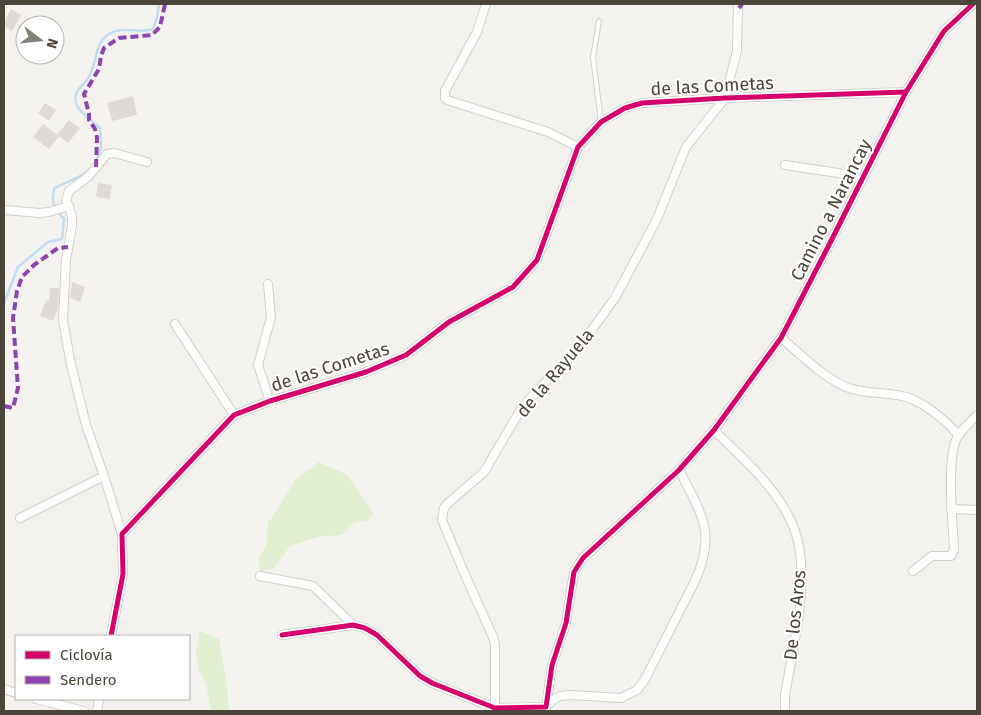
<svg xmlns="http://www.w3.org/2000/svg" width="981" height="715" font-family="'Fira Sans',sans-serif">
<rect width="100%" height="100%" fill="#f4f2ee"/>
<g fill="#e1eecf">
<polygon points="319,462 347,475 369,506 373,515 368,520 354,523 341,535 318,537 290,546 274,568 261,571 258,558 266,547 268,523 280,505 296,479"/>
<polygon points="200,631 219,639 227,686 229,711 211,711 206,684 199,670 196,653"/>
</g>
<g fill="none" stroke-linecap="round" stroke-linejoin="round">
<g stroke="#c0ddf1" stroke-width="2.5">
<path d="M96 162 101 148 100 128C93 121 78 112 76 103 73 92 81 87 87 80 98 66 93 41 111 33 124 26 139 34 153 29L157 17 159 4"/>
<path d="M4 303 18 267 48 242 62 239 64 219C54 207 51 206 54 189 65 181 79 180 89 170"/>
</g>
</g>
<g fill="#dedbd6">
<polygon points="11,9 21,15 12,31 4,26 4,22"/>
<polygon points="133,96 137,115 112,121 107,103"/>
<polygon points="45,103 56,110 49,121 38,113"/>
<polygon points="69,120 80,128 68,143 59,136 49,149 33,137 43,124 57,135"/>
<polygon points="98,183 112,185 110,199 96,197"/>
<polygon points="72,282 85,287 80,302 70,298"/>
<polygon points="50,288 59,288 58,309 53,321 40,316 46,300 49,301"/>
</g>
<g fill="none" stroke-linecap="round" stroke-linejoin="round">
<g stroke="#d2d0cb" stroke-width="6">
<polyline id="service" points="599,21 593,57 601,122"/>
</g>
<g stroke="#d2d0cb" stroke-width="10">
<g id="minor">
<polyline points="486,4 477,32 445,91 445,98 447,100 548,132 578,147"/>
<polyline points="785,165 838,173 863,179"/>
<polyline points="4,210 39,213 49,212 69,206"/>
<polyline points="268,284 271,317 258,365 270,401"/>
<polyline points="175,324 234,415"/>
<path d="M781 338C802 355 823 378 849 388 866 394 884 392 902 396 920 399 947 421 958 435"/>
<path d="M714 430C741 457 773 484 790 519 815 569 793 643 785 696V711"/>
<polyline points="951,509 977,510"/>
<polyline points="20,518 104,476"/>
<polyline points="122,534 104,476 86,425 70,360 63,320 66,260 72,226 72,216 66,201 69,191 89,176 107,154 114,153 147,162"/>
<path d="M913 571 932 556H951L954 549C953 524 946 459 957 438 961 429 971 422 977 415"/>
<polyline points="260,576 313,586 353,625"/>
<polyline points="282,635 353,625 365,628 377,635 420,676 432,683 495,708 546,707 552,665 566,623 574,572 583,558 679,470 714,430 781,338 831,241 906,92 944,31 973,4"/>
<polyline points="111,636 123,574 122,534 234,415 270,401 366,372 406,355 449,322 513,287 537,260 578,147 601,122 625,108 642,103 725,98 906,92"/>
<polyline points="4,689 16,693"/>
<polyline points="36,699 84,711"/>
<path d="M546 707 553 700 560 696 570 695 621 698 637 690 644 681 695 581C717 533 701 513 679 470"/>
<polyline points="495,708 495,644 493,637 466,577 442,520 444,508 447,504 484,472 521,409 535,393 578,349 615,298 657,219 686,147 725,98 737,51 738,4"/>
<polyline points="97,711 99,699"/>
</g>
</g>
<use href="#service" stroke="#fdfdfc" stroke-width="4"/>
<use href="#minor" stroke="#fdfdfc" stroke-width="8"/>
<g stroke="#8e44ad" stroke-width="4" stroke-dasharray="8 4" stroke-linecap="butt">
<polyline points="739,8 742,4"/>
<polyline points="96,167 97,138 95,129 89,120 89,114 84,94 99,69 101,56 104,48 119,38 152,35 160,27 165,4"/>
<polyline points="4,406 13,408 18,388 13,318 17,291 22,277 34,265 58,248 68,247"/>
</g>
<g stroke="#fff" stroke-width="8">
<g id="cycleway">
<polyline points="282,635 353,625 365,628 377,635 420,676 432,683 495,708 546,707 552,665 566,623 574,572 583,558 679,470 714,430 781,338 831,241 906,92 944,31 973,4"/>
<polyline points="111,636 123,574 122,534 234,415 270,401 366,372 406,355 449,322 513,287 537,260 578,147 601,122 625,108 642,103 725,98 906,92"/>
</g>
</g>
<use href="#cycleway" stroke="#d6006c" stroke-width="5"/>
</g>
<g text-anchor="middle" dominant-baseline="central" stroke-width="4" stroke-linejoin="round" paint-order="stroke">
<g font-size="18" fill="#4b4439" stroke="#fff">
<text transform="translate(712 86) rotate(-3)">de las Cometas</text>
<text transform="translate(831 210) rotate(-63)">Camino a Narancay</text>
<text transform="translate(330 367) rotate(-18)">de las Cometas</text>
<text transform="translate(555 373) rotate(-50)">de la Rayuela</text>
<text transform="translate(795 615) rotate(-84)">De los Aros</text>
</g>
</g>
<rect width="981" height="715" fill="none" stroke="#4b4439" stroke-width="10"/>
<rect x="15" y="635" width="175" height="65" fill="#ffffff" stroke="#b7b4b0"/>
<rect x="25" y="651" width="25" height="8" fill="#d6006c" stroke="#b7b4b0"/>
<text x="60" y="660" font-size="15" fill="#4b4439">Ciclovía</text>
<rect x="25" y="676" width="25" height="8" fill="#8e44ad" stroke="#b7b4b0"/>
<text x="60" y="685" font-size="15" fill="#4b4439">Sendero</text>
<g transform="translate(40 40) rotate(106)"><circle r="24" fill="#ffffff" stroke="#b7b4b0"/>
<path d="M0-4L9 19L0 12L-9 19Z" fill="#868178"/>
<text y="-8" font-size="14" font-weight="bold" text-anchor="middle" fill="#4b4439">N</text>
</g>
</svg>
